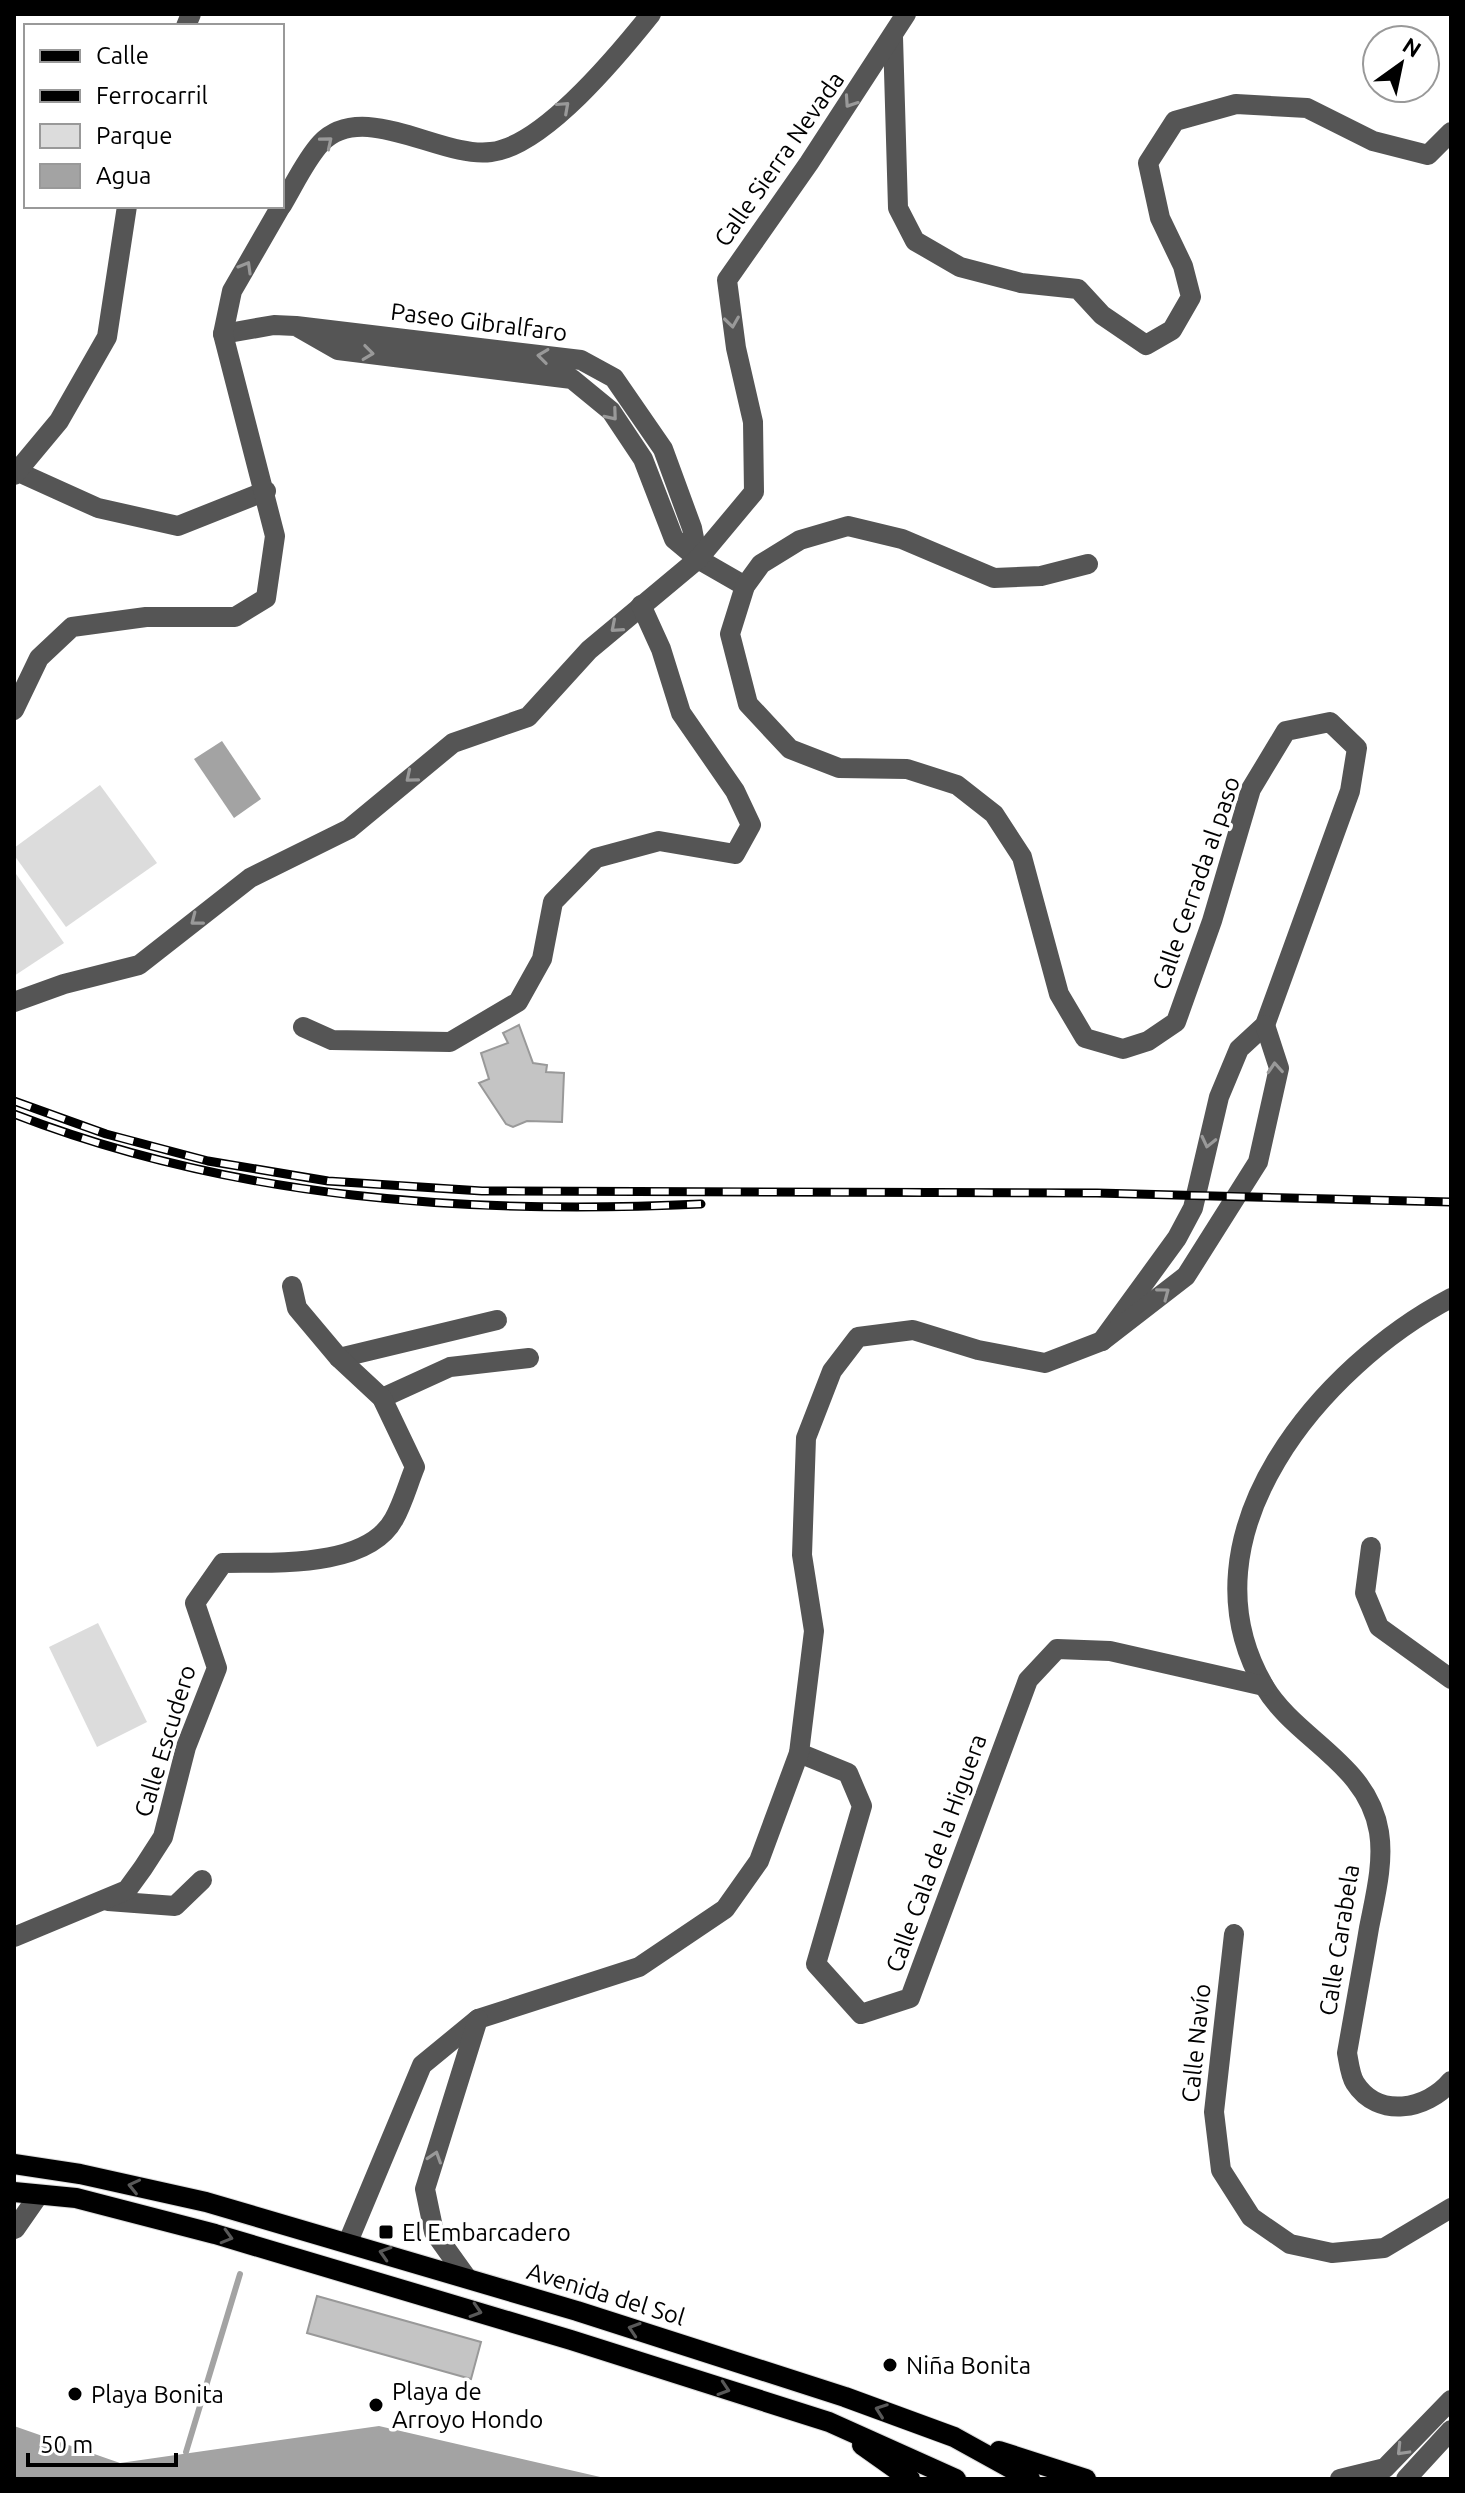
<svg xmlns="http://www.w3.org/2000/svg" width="1465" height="2493" font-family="Ubuntu,sans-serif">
<rect width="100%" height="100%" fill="#fff"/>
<g fill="#dcdcdc">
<polygon points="100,785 157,863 66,927 14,855 14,848"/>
<polygon points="14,871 64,943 14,976"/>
<polygon points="98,1623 147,1722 97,1747 49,1647"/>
</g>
<g fill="#a3a3a3">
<polygon points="222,741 261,799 234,818 194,759"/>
<polygon points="14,2426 120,2463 379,2426 609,2479 14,2479"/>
</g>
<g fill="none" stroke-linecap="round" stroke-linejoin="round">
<polyline stroke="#a3a3a3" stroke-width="6" points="186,2452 240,2274"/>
</g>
<g fill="#c4c4c4" stroke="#999" stroke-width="2">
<polygon points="519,1025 533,1063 547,1065 546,1072 564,1073 562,1122 527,1121 513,1127 506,1124 479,1083 489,1079 481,1053 508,1043 503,1033"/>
<polygon points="317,2296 481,2342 471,2379 307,2333"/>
</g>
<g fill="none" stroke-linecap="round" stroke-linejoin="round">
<g stroke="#dbdbdb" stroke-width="22">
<g id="major">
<polyline points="14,2164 80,2174 206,2202 577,2311 845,2397 954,2437 1030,2479"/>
<polyline points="14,2192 76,2198 215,2234 571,2340 829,2422 956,2479"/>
<polyline points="862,2445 910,2479"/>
<polyline points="999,2451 1086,2479"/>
</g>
</g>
<g stroke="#555" stroke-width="20">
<polyline points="186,26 191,14"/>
<polyline points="893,37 898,208 915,241 960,267 1021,283 1078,289 1102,315 1146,345 1172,330 1191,297 1183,266 1160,218 1148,163 1175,121 1236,104 1307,108 1373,141 1428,155 1451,132"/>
<path d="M282 205C294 185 306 159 321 143 363 99 441 159 491 152 544 146 619 54 651 14"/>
<polyline points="223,334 274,325 296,326 581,360 614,378 663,449 692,528 698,559 674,539 643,459 611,411 572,379 338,350 296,326"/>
<polyline points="16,471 98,508 178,526 266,491"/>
<polyline points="14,475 59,421 107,337 127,206"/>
<polyline points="698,559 745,586"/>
<polyline points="1088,564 1041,576 994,578 902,539 848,526 800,540 761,564 745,586 730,634 748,704 790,749 839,768 907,769 957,785 994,814 1022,857 1059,994 1085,1038 1123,1049 1148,1041 1176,1022 1212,921 1251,789 1286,731 1330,722 1357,748 1350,791 1265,1025 1239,1049 1219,1097 1193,1208 1177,1238 1102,1341"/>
<polyline points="14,710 39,658 72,627 146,617 235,617 266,598 275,536 223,334 232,291 281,206"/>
<polyline points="14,1002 64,984 139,965 250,878 349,829 453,743 528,717 589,650 698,559 754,492 753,422 736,348 727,280 809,163 906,14"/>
<polyline points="303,1027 332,1040 450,1042 518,1002 542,959 553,902 596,858 659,841 735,854 751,825 735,791 681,713 661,649 641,605"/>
<path d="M1451 1298C1323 1365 1176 1535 1264 1686 1296 1740 1368 1763 1379 1832 1384 1863 1375 1897 1369 1928 1362 1970 1354 2012 1347 2053 1349 2063 1350 2075 1355 2083 1378 2119 1427 2110 1451 2081"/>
<polyline points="339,1358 497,1320"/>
<polyline points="382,1398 450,1367 529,1358"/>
<polyline points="1371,1547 1365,1593 1379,1627 1451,1679"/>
<polyline points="799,1753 848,1773 862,1806 816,1964 861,2014 910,1998 1028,1680 1057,1649 1110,1651 1264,1686"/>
<polyline points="108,1901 175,1906 202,1880"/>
<polyline points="1234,1934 1214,2112 1221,2170 1251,2217 1290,2244 1332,2253 1384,2248 1451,2208"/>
<path d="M14 1937 127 1890 143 1868 163 1837 186 1747 217 1668 195 1603 223 1563C272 1562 367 1569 394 1519 403 1503 408 1484 415 1467L382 1398 339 1358 297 1308 292 1286"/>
<polyline points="15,2229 38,2196"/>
<polyline points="348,2242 422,2065 478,2019 639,1967 725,1909 759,1861 799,1753 814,1631 802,1555 806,1438 832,1371 858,1337 913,1330 978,1350 1045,1363 1102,1341 1186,1276 1258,1162 1279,1068 1265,1025"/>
<polyline points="467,2278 434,2232 425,2189 478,2019"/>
<polyline points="1340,2479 1385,2468 1451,2400"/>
<polyline points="1406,2479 1451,2430"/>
</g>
<use href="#major" stroke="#000" stroke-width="20"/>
<g stroke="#000" stroke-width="9">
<g id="rail">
<polyline points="14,1101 106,1134 208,1161 328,1181 482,1191 1097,1193 1451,1202"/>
<path d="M14 1114C234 1199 468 1215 701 1204"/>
</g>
</g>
<use href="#rail" stroke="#fff" stroke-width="6" stroke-dasharray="18" stroke-linecap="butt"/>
</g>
<defs><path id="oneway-chevron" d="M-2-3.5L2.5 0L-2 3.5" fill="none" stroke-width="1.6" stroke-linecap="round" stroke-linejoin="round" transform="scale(2)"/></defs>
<g stroke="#999">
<use href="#oneway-chevron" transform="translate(850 102) rotate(124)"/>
<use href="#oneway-chevron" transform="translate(564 107) rotate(-42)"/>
<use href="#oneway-chevron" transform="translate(327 142) rotate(-40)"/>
<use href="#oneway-chevron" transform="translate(246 267) rotate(-60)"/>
<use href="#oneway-chevron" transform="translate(732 322) rotate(82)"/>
<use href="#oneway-chevron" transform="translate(368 353) rotate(7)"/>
<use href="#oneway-chevron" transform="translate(543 356) rotate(-173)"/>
<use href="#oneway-chevron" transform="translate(612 415) rotate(50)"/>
<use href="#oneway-chevron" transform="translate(616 627) rotate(139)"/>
<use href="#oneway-chevron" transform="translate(411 777) rotate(140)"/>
<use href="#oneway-chevron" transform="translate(196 920) rotate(142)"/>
<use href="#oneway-chevron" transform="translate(1275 1068) rotate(-94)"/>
<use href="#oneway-chevron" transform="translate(1208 1142) rotate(103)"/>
<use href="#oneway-chevron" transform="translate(1164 1293) rotate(-37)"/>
<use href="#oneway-chevron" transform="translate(435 2157) rotate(-72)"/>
<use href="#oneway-chevron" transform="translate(1402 2450) rotate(134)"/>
</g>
<g stroke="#595959">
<use href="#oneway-chevron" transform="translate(134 2186) rotate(-167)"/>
<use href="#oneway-chevron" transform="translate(227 2237) rotate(16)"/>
<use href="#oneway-chevron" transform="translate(385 2253) rotate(-163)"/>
<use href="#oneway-chevron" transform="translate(476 2311) rotate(17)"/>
<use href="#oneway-chevron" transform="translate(634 2329) rotate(-162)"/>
<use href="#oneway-chevron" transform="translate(724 2389) rotate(18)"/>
<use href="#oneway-chevron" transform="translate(881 2410) rotate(-160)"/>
</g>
<g fill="#000" stroke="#fff" stroke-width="3">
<rect x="378" y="2224" width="16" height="16" rx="4"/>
<circle cx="890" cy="2365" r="8"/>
<circle cx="75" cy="2394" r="8"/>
<circle cx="376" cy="2405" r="8"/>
</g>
<g text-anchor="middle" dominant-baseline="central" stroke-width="7" stroke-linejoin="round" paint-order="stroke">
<g font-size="24" fill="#000" stroke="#fff">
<text transform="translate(779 159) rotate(-55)">Calle Sierra Nevada</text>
<text transform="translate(479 322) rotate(7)">Paseo Gibralfaro</text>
<text transform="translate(1196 883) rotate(-71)">Calle Cerrada al paso</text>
<text transform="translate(165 1741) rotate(-73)">Calle Escudero</text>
<text transform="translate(936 1853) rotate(-70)">Calle Cala de la Higuera</text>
<text transform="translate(1339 1940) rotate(-81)">Calle Carabela</text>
<text transform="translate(1196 2043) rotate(-84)">Calle Navío</text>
<text transform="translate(606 2294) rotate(17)">Avenida del Sol</text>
</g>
<g font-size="24" fill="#000" stroke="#fff" text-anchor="start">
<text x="402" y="2232">El Embarcadero</text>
<text x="906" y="2365">Niña Bonita</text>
<text x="392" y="2391">Playa de<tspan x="392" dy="28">Arroyo Hondo</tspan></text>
<text x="91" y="2394">Playa Bonita</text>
</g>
</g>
<rect width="1465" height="2493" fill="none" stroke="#000000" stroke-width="32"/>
<rect x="24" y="24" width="260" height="184" fill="#ffffff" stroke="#999999" stroke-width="2"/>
<rect x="40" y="50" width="40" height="12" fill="#000000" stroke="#999999" stroke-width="2"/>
<text x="96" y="64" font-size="24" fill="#000000">Calle</text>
<rect x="40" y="90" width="40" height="12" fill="#000000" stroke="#999999" stroke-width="2"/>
<text x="96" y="104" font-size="24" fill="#000000">Ferrocarril</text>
<rect x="40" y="124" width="40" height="24" fill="#dcdcdc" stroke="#999999" stroke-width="2"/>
<text x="96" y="144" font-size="24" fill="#000000">Parque</text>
<rect x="40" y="164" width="40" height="24" fill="#a3a3a3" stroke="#999999" stroke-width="2"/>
<text x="96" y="184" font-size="24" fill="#000000">Agua</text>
<g transform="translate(1401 64) rotate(33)"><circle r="38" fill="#ffffff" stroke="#999999" stroke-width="2"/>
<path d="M0-6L14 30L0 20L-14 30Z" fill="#000000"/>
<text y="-12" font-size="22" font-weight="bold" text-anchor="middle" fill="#000000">N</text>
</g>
<path d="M28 2453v12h148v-12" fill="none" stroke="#000000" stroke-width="4"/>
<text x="40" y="2453" font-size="24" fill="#000000" stroke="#ffffff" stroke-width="6" paint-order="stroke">50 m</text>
</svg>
